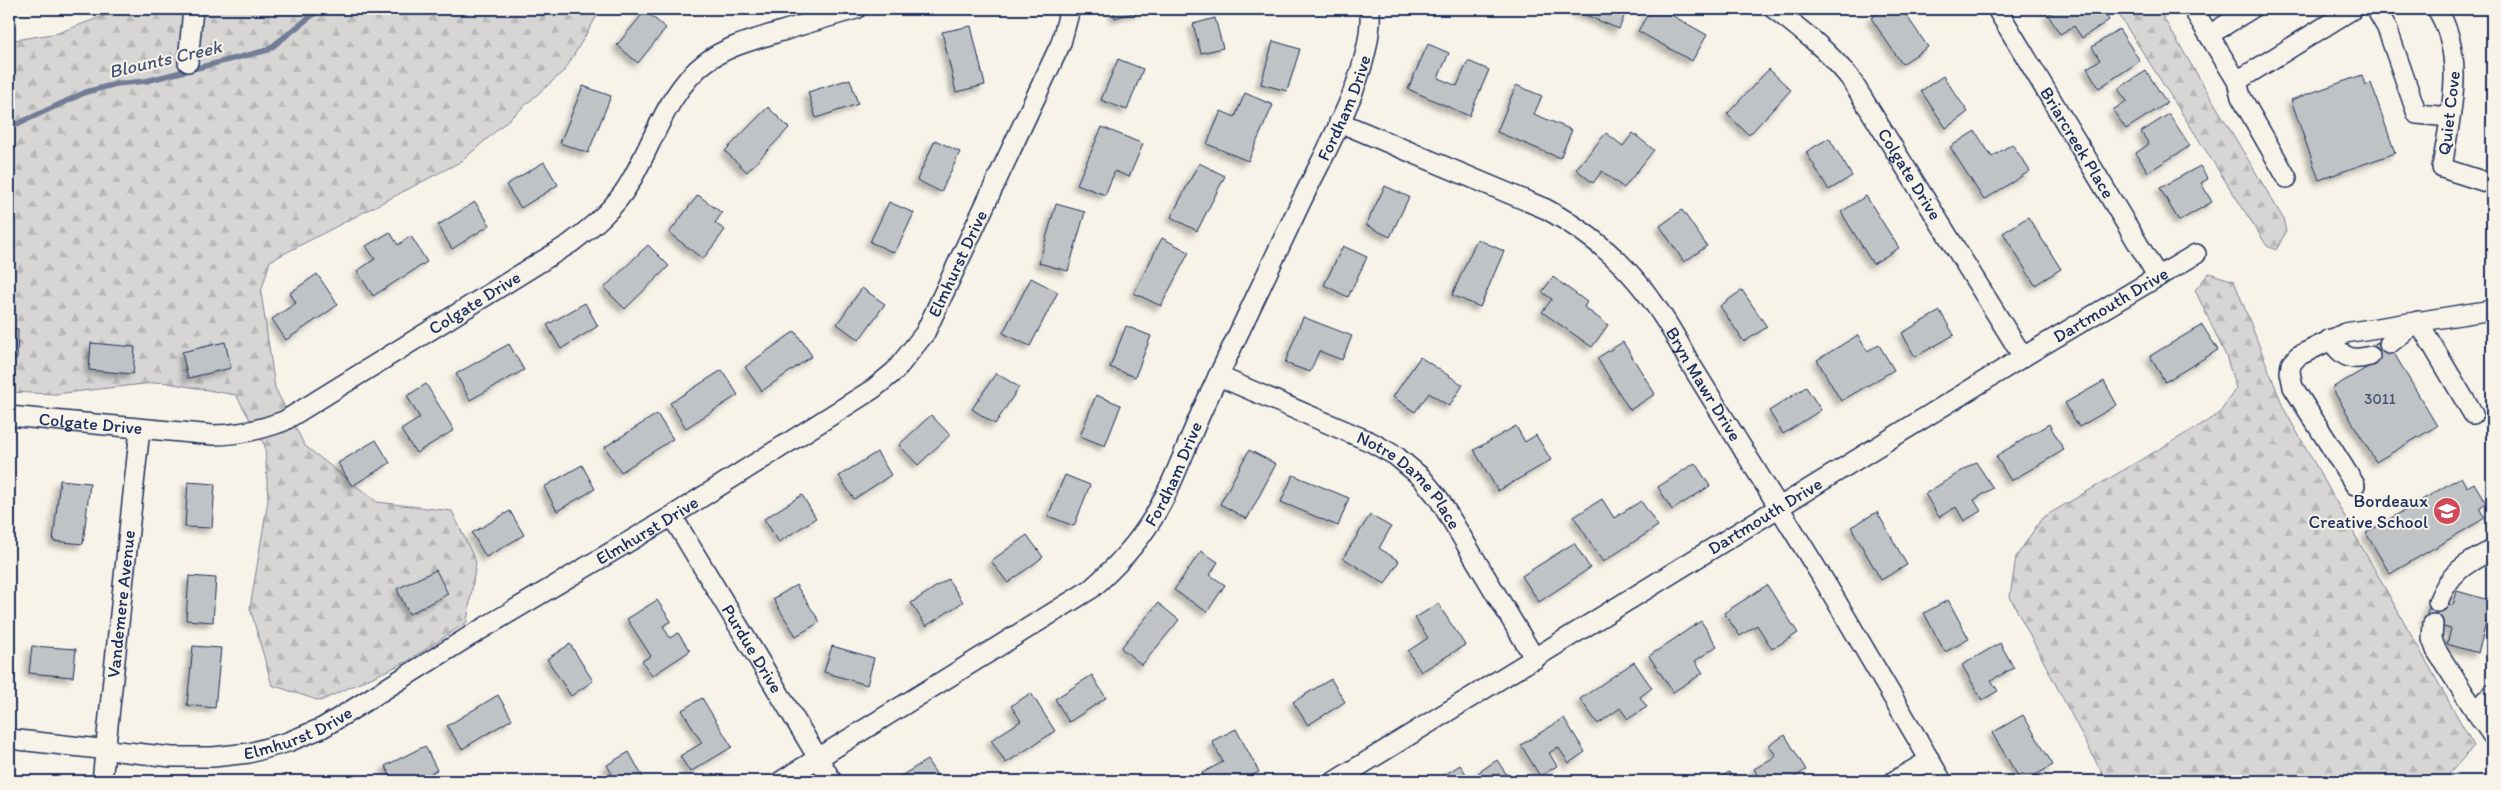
<svg xmlns="http://www.w3.org/2000/svg" width="2501" height="790" font-family="Itim,sans-serif">
<defs>
<pattern id="forest-firs" width="22" height="20" patternUnits="userSpaceOnUse" patternTransform="scale(1.25)"><rect width="22" height="20" fill="#d7d6d4"/><path d="M5 1l3.5 6h-7zM16 11l3.5 6h-7z" fill="#b8b8b8"/></pattern>
<filter id="shadow"><feDropShadow dx="-4.5" dy="4.5" stdDeviation="2.5" flood-color="#0004"/></filter>
</defs>
<rect width="100%" height="100%" fill="#f7f3e8"/>
<filter id="ink" filterUnits="userSpaceOnUse"><feTurbulence type="fractalNoise" baseFrequency=".02" numOctaves="2"/><feDisplacementMap in="SourceGraphic" scale="10" xChannelSelector="R" yChannelSelector="G"/><feConvolveMatrix kernelMatrix="1 2 1 2 8 2 1 2 1" color-interpolation-filters="sRGB"/></filter>
<g filter="url(#ink)">
<g fill="url(#forest-firs)" stroke="#798299">
<polygon points="122,9 601,9 565,70 462,161 270,261 261,292 275,388 305,446 377,502 452,511 476,562 467,622 408,661 320,701 272,685 250,608 268,500 265,446 236,395 162,382 55,394 9,392 9,41 58,33"/>
<polygon points="2115,9 2158,9 2283,218 2286,232 2276,250 2267,246"/>
<polygon points="2209,273 2234,281 2284,409 2474,746 2443,781 2106,781 2010,597 2016,557 2042,518 2219,414 2236,388 2226,356 2195,290"/>
</g>
<g fill="none" stroke-linecap="round" stroke-linejoin="round">
<polyline stroke="#727c95" stroke-width="5.5" points="9,128 86,92 116,84 146,81 268,50 320,9"/>
</g>
<g fill="#c0c3c5" stroke="#1b2f5e" filter="url(#shadow)">
<polygon points="1113,9 1148,9 1115,18"/>
<polygon points="1571,9 1627,9 1619,29"/>
<polygon points="1651,9 1661,9 1707,35 1692,61 1638,31"/>
<polygon points="1885,9 1902,9 1928,47 1902,64 1871,18"/>
<polygon points="2057,9 2102,9 2109,20 2082,38 2074,26 2060,34 2048,15"/>
<polygon points="645,11 666,28 638,63 617,45"/>
<polygon points="1215,18 1223,48 1201,53 1193,24"/>
<polygon points="971,26 985,85 956,92 942,32"/>
<polygon points="2119,29 2140,61 2099,88 2087,68 2100,60 2092,47"/>
<polygon points="1273,41 1300,49 1287,91 1261,84"/>
<polygon points="1428,44 1449,53 1438,78 1457,86 1468,61 1489,70 1469,116 1408,89"/>
<polygon points="1118,59 1143,69 1127,110 1101,100"/>
<polygon points="1769,69 1791,90 1749,135 1727,114"/>
<polygon points="2146,71 2167,103 2126,129 2113,110 2127,101 2118,89"/>
<polygon points="2362,75 2365,85 2371,83 2395,153 2319,180 2291,100"/>
<polygon points="1943,76 1968,112 1946,128 1921,91"/>
<polygon points="850,79 858,104 816,118 808,92"/>
<polygon points="1516,85 1542,96 1534,114 1572,130 1560,158 1497,132"/>
<polygon points="583,86 611,96 588,153 560,143"/>
<polygon points="1245,93 1273,105 1248,161 1207,144 1221,111 1235,117"/>
<polygon points="768,107 789,128 747,172 725,151"/>
<polygon points="2169,114 2190,146 2148,172 2136,153 2149,144 2141,132"/>
<polygon points="1102,127 1143,144 1129,177 1115,171 1105,195 1077,184"/>
<polygon points="1975,131 1992,157 2012,144 2030,171 1984,200 1950,147"/>
<polygon points="1606,133 1623,146 1633,133 1654,150 1624,188 1602,171 1593,183 1576,169"/>
<polygon points="1829,138 1852,176 1829,190 1806,152"/>
<polygon points="935,140 960,152 941,192 917,180"/>
<polygon points="544,162 558,185 521,208 506,185"/>
<polygon points="1199,163 1225,176 1197,231 1171,217"/>
<polygon points="2200,166 2208,179 2201,183 2212,202 2179,221 2160,188"/>
<polygon points="1385,186 1409,197 1390,237 1366,225"/>
<polygon points="698,195 722,213 715,223 725,230 703,259 669,233"/>
<polygon points="1866,196 1899,248 1873,264 1841,212"/>
<polygon points="475,202 490,225 452,249 438,225"/>
<polygon points="889,202 914,213 895,253 870,242"/>
<polygon points="1056,204 1085,212 1068,271 1039,263"/>
<polygon points="1682,210 1707,246 1684,262 1660,226"/>
<polygon points="2028,217 2061,269 2035,285 2003,233"/>
<polygon points="390,232 398,245 411,236 427,262 373,296 357,271 375,259 366,246"/>
<polygon points="1162,238 1189,252 1161,306 1134,293"/>
<polygon points="1477,239 1504,251 1480,307 1452,295"/>
<polygon points="648,245 669,266 625,309 604,288"/>
<polygon points="1343,246 1367,257 1348,297 1324,285"/>
<polygon points="317,274 338,305 286,340 272,319 296,303 290,293"/>
<polygon points="1553,277 1587,302 1584,307 1608,325 1592,347 1542,312 1552,299 1542,292"/>
<polygon points="1031,278 1058,292 1030,346 1003,333"/>
<polygon points="862,288 885,304 859,340 837,324"/>
<polygon points="1742,290 1767,327 1744,342 1720,306"/>
<polygon points="585,303 598,326 561,349 547,325"/>
<polygon points="1940,311 1954,335 1915,357 1902,333"/>
<polygon points="1303,317 1352,336 1342,360 1319,351 1310,372 1285,363"/>
<polygon points="2202,325 2218,350 2165,382 2150,356"/>
<polygon points="1126,326 1151,336 1135,377 1110,367"/>
<polygon points="9,328 18,329 17,359 9,358"/>
<polygon points="795,331 812,356 762,391 745,367"/>
<polygon points="1858,335 1867,351 1879,345 1894,370 1841,401 1817,360"/>
<polygon points="2385,338 2437,426 2376,462 2332,388 2375,363 2366,349"/>
<polygon points="225,342 231,368 188,378 182,352"/>
<polygon points="1623,342 1655,394 1630,410 1597,358"/>
<polygon points="91,343 135,347 133,374 89,370"/>
<polygon points="509,344 524,370 470,400 456,374"/>
<polygon points="1420,357 1463,385 1449,406 1429,393 1415,412 1393,397"/>
<polygon points="722,370 738,395 686,428 670,403"/>
<polygon points="996,373 1019,387 995,424 972,409"/>
<polygon points="2104,381 2117,405 2079,427 2065,403"/>
<polygon points="426,384 454,430 416,453 401,430 420,418 407,396"/>
<polygon points="1806,387 1821,410 1783,434 1769,411"/>
<polygon points="1096,395 1121,405 1105,446 1080,436"/>
<polygon points="657,414 673,439 621,472 605,447"/>
<polygon points="931,415 950,435 918,465 899,445"/>
<polygon points="2049,424 2064,450 2011,481 1996,456"/>
<polygon points="1516,426 1525,442 1536,435 1551,460 1498,491 1474,450"/>
<polygon points="376,440 390,463 352,486 338,463"/>
<polygon points="1249,450 1276,464 1247,519 1220,504"/>
<polygon points="877,452 891,475 854,499 839,476"/>
<polygon points="1976,462 1993,488 1974,500 1981,511 1964,521 1956,507 1939,517 1925,494"/>
<polygon points="1695,463 1710,486 1672,510 1658,487"/>
<polygon points="582,465 595,489 557,511 544,487"/>
<polygon points="1065,475 1090,485 1074,526 1048,516"/>
<polygon points="1293,475 1349,498 1338,526 1281,502"/>
<polygon points="2461,477 2467,487 2474,483 2486,503 2479,508 2485,518 2390,574 2366,533"/>
<polygon points="60,480 90,483 83,544 53,541"/>
<polygon points="188,482 215,484 212,528 185,527"/>
<polygon points="802,495 816,518 779,542 764,519"/>
<polygon points="1602,499 1614,518 1641,501 1658,526 1603,562 1574,517"/>
<polygon points="510,511 524,535 486,557 472,533"/>
<polygon points="1877,512 1907,565 1881,580 1851,527"/>
<polygon points="1370,515 1391,527 1379,548 1399,561 1385,584 1343,558"/>
<polygon points="1027,535 1043,557 1008,583 991,561"/>
<polygon points="1574,543 1590,568 1539,602 1522,576"/>
<polygon points="1201,551 1218,562 1210,575 1225,585 1207,612 1174,590"/>
<polygon points="436,570 448,594 409,614 397,589"/>
<polygon points="189,576 216,578 213,622 186,620"/>
<polygon points="948,579 963,602 926,626 911,603"/>
<polygon points="796,585 820,622 796,636 773,599"/>
<polygon points="1767,585 1798,633 1772,649 1757,625 1740,636 1724,613"/>
<polygon points="2457,591 2492,601 2478,653 2447,644 2451,629 2425,622 2431,600 2453,605"/>
<polygon points="657,600 671,621 663,626 670,638 678,633 690,651 652,676 642,661 651,656 627,619"/>
<polygon points="1948,600 1969,639 1945,652 1924,613"/>
<polygon points="1158,603 1179,620 1142,665 1121,648"/>
<polygon points="1438,604 1465,645 1421,672 1408,651 1428,638 1415,618"/>
<polygon points="1701,621 1717,646 1695,661 1703,673 1673,692 1649,656"/>
<polygon points="2000,643 2014,668 1991,680 1998,691 1982,700 1962,665"/>
<polygon points="570,644 593,681 571,696 547,659"/>
<polygon points="32,646 76,649 73,677 29,673"/>
<polygon points="193,646 221,648 215,708 187,705"/>
<polygon points="832,646 874,658 867,685 824,672"/>
<polygon points="1634,662 1652,688 1640,697 1647,707 1628,719 1620,708 1598,724 1580,699"/>
<polygon points="1092,675 1106,698 1069,722 1055,699"/>
<polygon points="1331,679 1345,702 1308,725 1293,702"/>
<polygon points="1031,693 1055,731 1006,763 991,740 1021,721 1011,706"/>
<polygon points="498,695 512,719 462,749 447,726"/>
<polygon points="702,698 732,747 690,772 680,756 702,743 682,710"/>
<polygon points="2023,715 2053,765 2025,781 2021,781 1992,733"/>
<polygon points="1564,718 1585,752 1569,763 1558,747 1549,753 1557,766 1540,776 1521,745"/>
<polygon points="1236,729 1259,772 1240,781 1206,781 1202,773 1223,762 1212,741"/>
<polygon points="1785,735 1806,770 1788,781 1761,781 1754,769 1776,756 1769,745"/>
<polygon points="425,746 437,770 415,781 393,781 385,766"/>
<polygon points="629,752 645,781 616,781 607,765"/>
<polygon points="927,760 941,781 893,781"/>
<polygon points="1497,760 1511,781 1484,781 1478,773"/>
<polygon points="1460,765 1471,781 1442,781 1440,778"/>
<polygon points="1729,772 1735,781 1714,781"/>
</g>
<g fill="none" stroke-linecap="round" stroke-linejoin="round">
<g stroke="#1b2f5e" stroke-width="22">
<g id="minor">
<path id="s1" d="M1774 9C1802 30 1828 51 1850 78L2023 357"/>
<path id="s2" d="M1997 9 2158 277"/>
<polyline points="2193,9 2237,81 2241,97 2287,178"/>
<polyline points="2376,9 2387,28 2417,114 2450,117"/>
<path d="M2437 9C2467 58 2450 114 2442 168L2492 184"/>
<polyline points="2209,35 2251,9"/>
<polyline points="188,62 193,9"/>
<polyline points="2237,81 2353,9"/>
<path id="s3" d="M1339 122 1546 209C1614 246 1653 292 1688 360L1828 587 1942 781"/>
<path d="M2330 339C2341 356 2350 362 2370 356"/>
<polyline points="2389,344 2418,321 2473,414"/>
<path id="s4" d="M1218 376 1371 442 1396 456 1421 477 1439 499 1535 659"/>
<path id="s5" d="M9 416 213 435C239 435 260 430 284 421L571 243C593 226 615 208 629 184 653 144 667 91 706 62 727 46 754 40 779 32 805 24 831 16 856 9"/>
<polyline points="2355,485 2293,387 2290,372 2291,364 2298,356 2345,333 2492,310"/>
<path id="s6" d="M672 516 832 781"/>
<path d="M2438 602C2449 573 2466 563 2492 550"/>
<polyline points="2433,624 2432,639 2436,650 2476,712"/>
<polyline points="2492,694 2476,712 2492,735"/>
<path id="s7" d="M9 739 172 757H213L249 753 288 742 322 728 350 711 470 636 672 516 873 389 895 371 925 333 1061 43 1070 9"/>
<path id="s8" d="M102 781 140 429"/>
<path id="s9" d="M781 781 1091 589C1116 567 1136 546 1153 518 1173 486 1188 440 1205 404 1236 338 1268 272 1299 206 1325 151 1374 70 1370 9"/>
<path id="s10" d="M1335 781 2023 357 2196 254"/>
<polyline points="1894,781 1930,760"/>
</g>
</g>
<use href="#minor" stroke="#f7f3e8" stroke-width="19"/>
</g>
</g>
<defs>
<g id="school-disc" transform="scale(1.4375)"><circle r="9.5" fill="#d1495b" stroke="#f7f3e8"/><path d="M0-5L7-2L0 1L-7-2ZM-4 1L0 2.5L4 1V4Q0 6-4 4Z" fill="#fff"/></g>
</defs>
<g fill-rule="evenodd">
<use href="#school-disc" x="2447" y="511"/>
</g>
<g text-anchor="middle" dominant-baseline="central" stroke-width="4" stroke-linejoin="round" paint-order="stroke">
<g font-size="15" fill="#445478">
<text x="2380" y="399">3011</text>
</g>
<g font-size="18" fill="#1b2f5e" stroke="#f7f3e8">
<text stroke="none"><textPath href="#s9" startOffset="912">Fordham Drive</textPath></text>
<text transform="translate(2449 113) rotate(-83)">Quiet Cove</text>
<text stroke="none"><textPath href="#s2" startOffset="156">Briarcreek Place</textPath></text>
<text stroke="none"><textPath href="#s1" startOffset="216">Colgate Drive</textPath></text>
<text stroke="none"><textPath href="#s7" startOffset="1119">Elmhurst Drive</textPath></text>
<text stroke="none"><textPath href="#s5" startOffset="502">Colgate Drive</textPath></text>
<text stroke="none"><textPath href="#s10" startOffset="910">Dartmouth Drive</textPath></text>
<text stroke="none"><textPath href="#s3" startOffset="464">Bryn Mawr Drive</textPath></text>
<text stroke="none"><textPath href="#s5" startOffset="82">Colgate Drive</textPath></text>
<text stroke="none"><textPath href="#s9" startOffset="508">Fordham Drive</textPath></text>
<text stroke="none"><textPath href="#s4" startOffset="221">Notre Dame Place</textPath></text>
<text stroke="none"><textPath href="#s10" startOffset="505">Dartmouth Drive</textPath></text>
<text stroke="none"><textPath href="#s7" startOffset="699">Elmhurst Drive</textPath></text>
<text stroke="none"><textPath href="#s8" startOffset="178">Vandemere Avenue</textPath></text>
<text stroke="none"><textPath href="#s6" startOffset="155">Purdue Drive</textPath></text>
<text stroke="none"><textPath href="#s7" startOffset="294">Elmhurst Drive</textPath></text>
</g>
<g font-size="18" fill="#1b2f5e" stroke="#f7f3e8" text-anchor="end">
<text x="2428" y="501">Bordeaux<tspan x="2428" dy="21">Creative School</tspan></text>
</g>
<g font-size="19" font-style="italic" fill="#465679" stroke="#f7f3e8">
<text transform="translate(165 59) rotate(-13)">Blounts Creek</text>
</g>
</g>
<rect width="2501" height="790" fill="none" stroke="#f7f3e8" stroke-width="30"/>
<rect x="15" y="15" width="2471" height="760" fill="none" stroke="#1b2f5e" stroke-width="2" filter="url(#ink)"/>
</svg>
